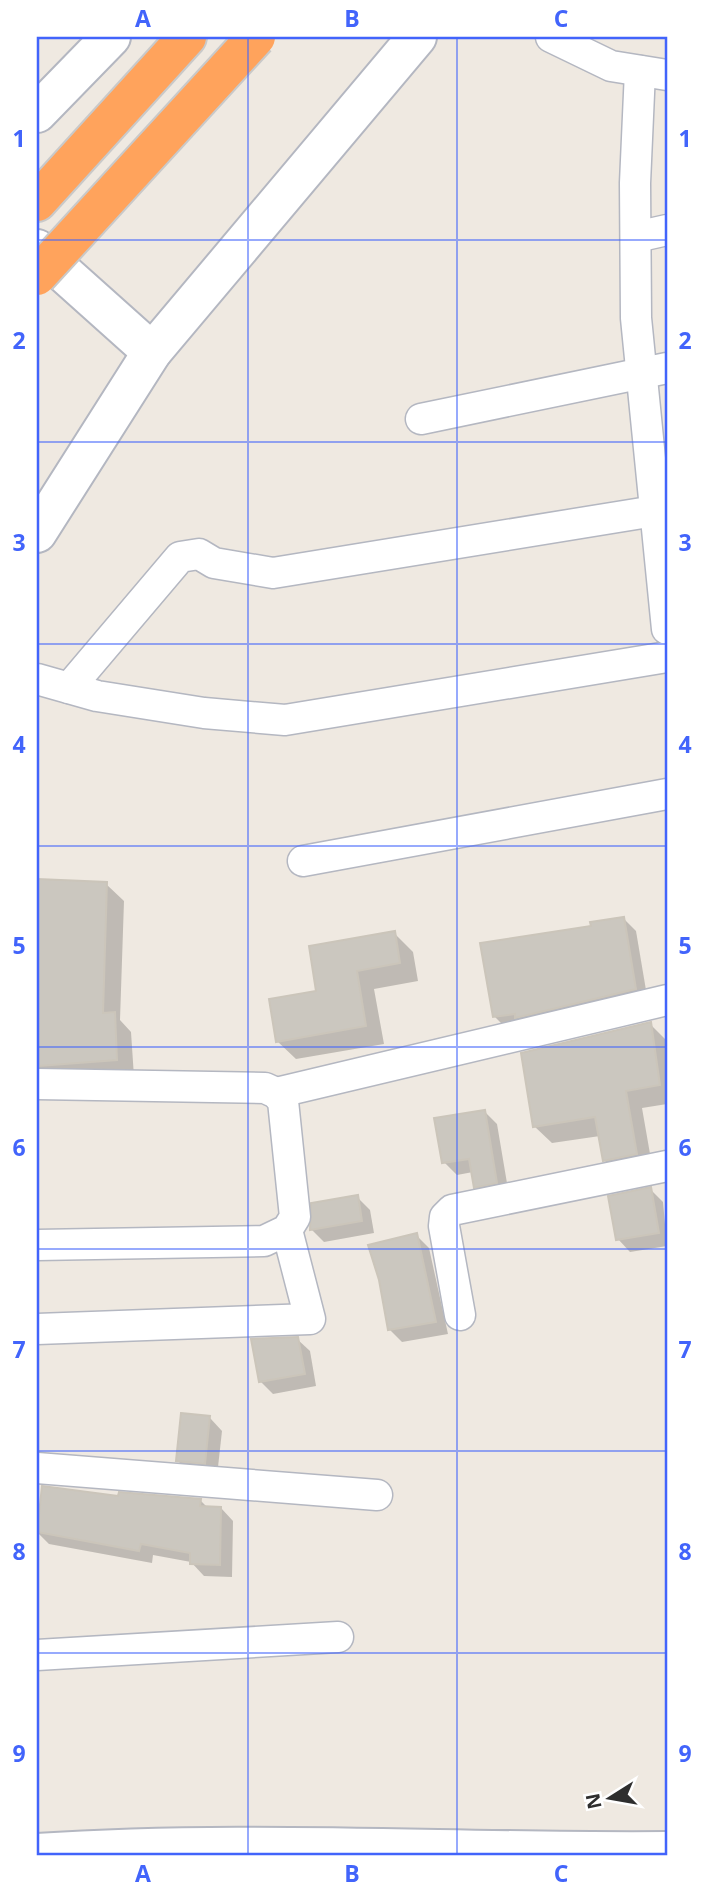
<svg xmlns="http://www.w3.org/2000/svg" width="704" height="1893" font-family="'Open Sans',sans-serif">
<rect width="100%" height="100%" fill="#efe9e1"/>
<g fill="#0003">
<polygon points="37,881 106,884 124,901 120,1020 131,1032 134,1077 37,1080"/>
<polygon points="623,918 636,931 648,1002 507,1029 494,1016 593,927"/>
<polygon points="394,933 413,952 418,981 374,989 384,1044 296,1059 277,1041 318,993"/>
<polygon points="650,1024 667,1041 667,1104 642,1108 653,1171 622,1178 604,1160 600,1136 552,1143 534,1126"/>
<polygon points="484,1111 497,1124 509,1195 488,1199 476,1187 473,1172 457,1175 444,1162"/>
<polygon points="650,1189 663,1202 667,1246 630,1252 618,1239"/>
<polygon points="357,1197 370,1210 374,1233 324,1242 311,1229"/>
<polygon points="416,1235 429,1248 448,1334 402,1342 389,1329"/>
<polygon points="297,1339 310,1351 316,1386 273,1394 260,1381"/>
<polygon points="210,1418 222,1431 217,1476 190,1473 178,1461"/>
<polygon points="43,1488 119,1498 200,1500 208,1508 221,1508 233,1521 232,1577 204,1576 191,1562 153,1555 152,1563 49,1544 37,1532"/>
</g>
<g fill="#cbc7bf" stroke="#cbc5ba" stroke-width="2">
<polygon points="37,879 107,882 103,1013 115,1012 117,1060 39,1066"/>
<polygon points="624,917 636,989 515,1018 515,1014 493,1017 480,943 591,926 590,922"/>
<polygon points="395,931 400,963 357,971 366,1026 276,1042 269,999 316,991 309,946"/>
<polygon points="651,1022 660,1085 626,1091 637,1154 603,1161 595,1117 533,1127 521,1053"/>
<polygon points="485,1110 497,1183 474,1188 469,1159 442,1163 434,1118"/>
<polygon points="651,1187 659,1233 616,1240 608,1196"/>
<polygon points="358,1195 362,1221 310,1230 311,1203"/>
<polygon points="417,1233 436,1322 388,1330 379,1280 368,1245"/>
<polygon points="298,1337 305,1374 259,1382 251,1339"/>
<polygon points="181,1413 210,1416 205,1464 176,1461"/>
<polygon points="42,1486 118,1496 119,1492 201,1499 200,1506 221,1507 220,1565 190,1564 190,1553 141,1544 139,1551 37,1532"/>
</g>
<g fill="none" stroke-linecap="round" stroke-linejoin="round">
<g stroke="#b4b7c1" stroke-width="33">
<g id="street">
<polyline points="551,37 611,66 667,75"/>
<polyline points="640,71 635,183 636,318 667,629"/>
<polyline points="636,237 667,230"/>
<polyline points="421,419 667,368"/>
<polyline points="37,679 97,696 204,713 285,720 667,657"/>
<polyline points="69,688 180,557 199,554 214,563 273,573 667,509"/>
<polyline points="303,861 667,794"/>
<polyline points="37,1084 265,1088 276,1093 283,1101 295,1217 287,1230 264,1241 37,1245"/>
<polyline points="276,1093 667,1000"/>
<polyline points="460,1315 444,1226 445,1217 452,1210 667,1166"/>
<polyline points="37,1329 310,1319 287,1230"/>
<polyline points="37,1468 377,1495"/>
<polyline points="37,1655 338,1637"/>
</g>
</g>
<g stroke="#b4b7c1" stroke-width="42">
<g id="secondary">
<polyline points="37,113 111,37"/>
<polyline points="37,249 152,352"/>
<polyline points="37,533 152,352 417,37"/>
<path d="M37 1853C247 1839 457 1853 667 1851"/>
</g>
</g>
<g stroke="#c9c9c9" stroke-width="42">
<polyline id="highway" points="37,202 187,37"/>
</g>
<use href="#street" stroke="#fff" stroke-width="30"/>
<use href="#secondary" stroke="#fff" stroke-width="38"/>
<use href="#highway" stroke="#ffa35c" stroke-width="38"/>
<g stroke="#c9c9c9" stroke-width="42" stroke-linecap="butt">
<polyline id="highway-bridge" points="37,276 256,37"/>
</g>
<use href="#highway-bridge" stroke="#ffa35c" stroke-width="38"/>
</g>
<path fill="none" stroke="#4264fb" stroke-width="2" stroke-opacity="0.55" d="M248 37V1856M457 37V1856M37 240H667M37 442H667M37 644H667M37 846H667M37 1047H667M37 1249H667M37 1451H667M37 1653H667"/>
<rect width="704" height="1893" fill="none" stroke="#ffffff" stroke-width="77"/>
<g transform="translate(610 1798) rotate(259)" stroke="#ffffff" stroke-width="5" paint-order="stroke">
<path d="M0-5L12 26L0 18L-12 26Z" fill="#2e2e2e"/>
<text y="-10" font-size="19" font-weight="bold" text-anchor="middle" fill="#2e2e2e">N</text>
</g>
<rect x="38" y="38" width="628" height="1816" fill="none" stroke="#4264fb" stroke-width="2.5"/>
<g font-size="23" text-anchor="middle" font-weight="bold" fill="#4264fb">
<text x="143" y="27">A</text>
<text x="352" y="27">B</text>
<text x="561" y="27">C</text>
<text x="19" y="147">1</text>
<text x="685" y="147">1</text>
<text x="19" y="349">2</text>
<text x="685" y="349">2</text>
<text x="19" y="551">3</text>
<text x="685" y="551">3</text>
<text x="19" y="753">4</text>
<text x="685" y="753">4</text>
<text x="19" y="954">5</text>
<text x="685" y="954">5</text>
<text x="19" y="1156">6</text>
<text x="685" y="1156">6</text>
<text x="19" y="1358">7</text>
<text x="685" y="1358">7</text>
<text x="19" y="1560">8</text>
<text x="685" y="1560">8</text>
<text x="19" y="1762">9</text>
<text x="685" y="1762">9</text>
<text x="143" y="1882">A</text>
<text x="352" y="1882">B</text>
<text x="561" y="1882">C</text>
</g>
</svg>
